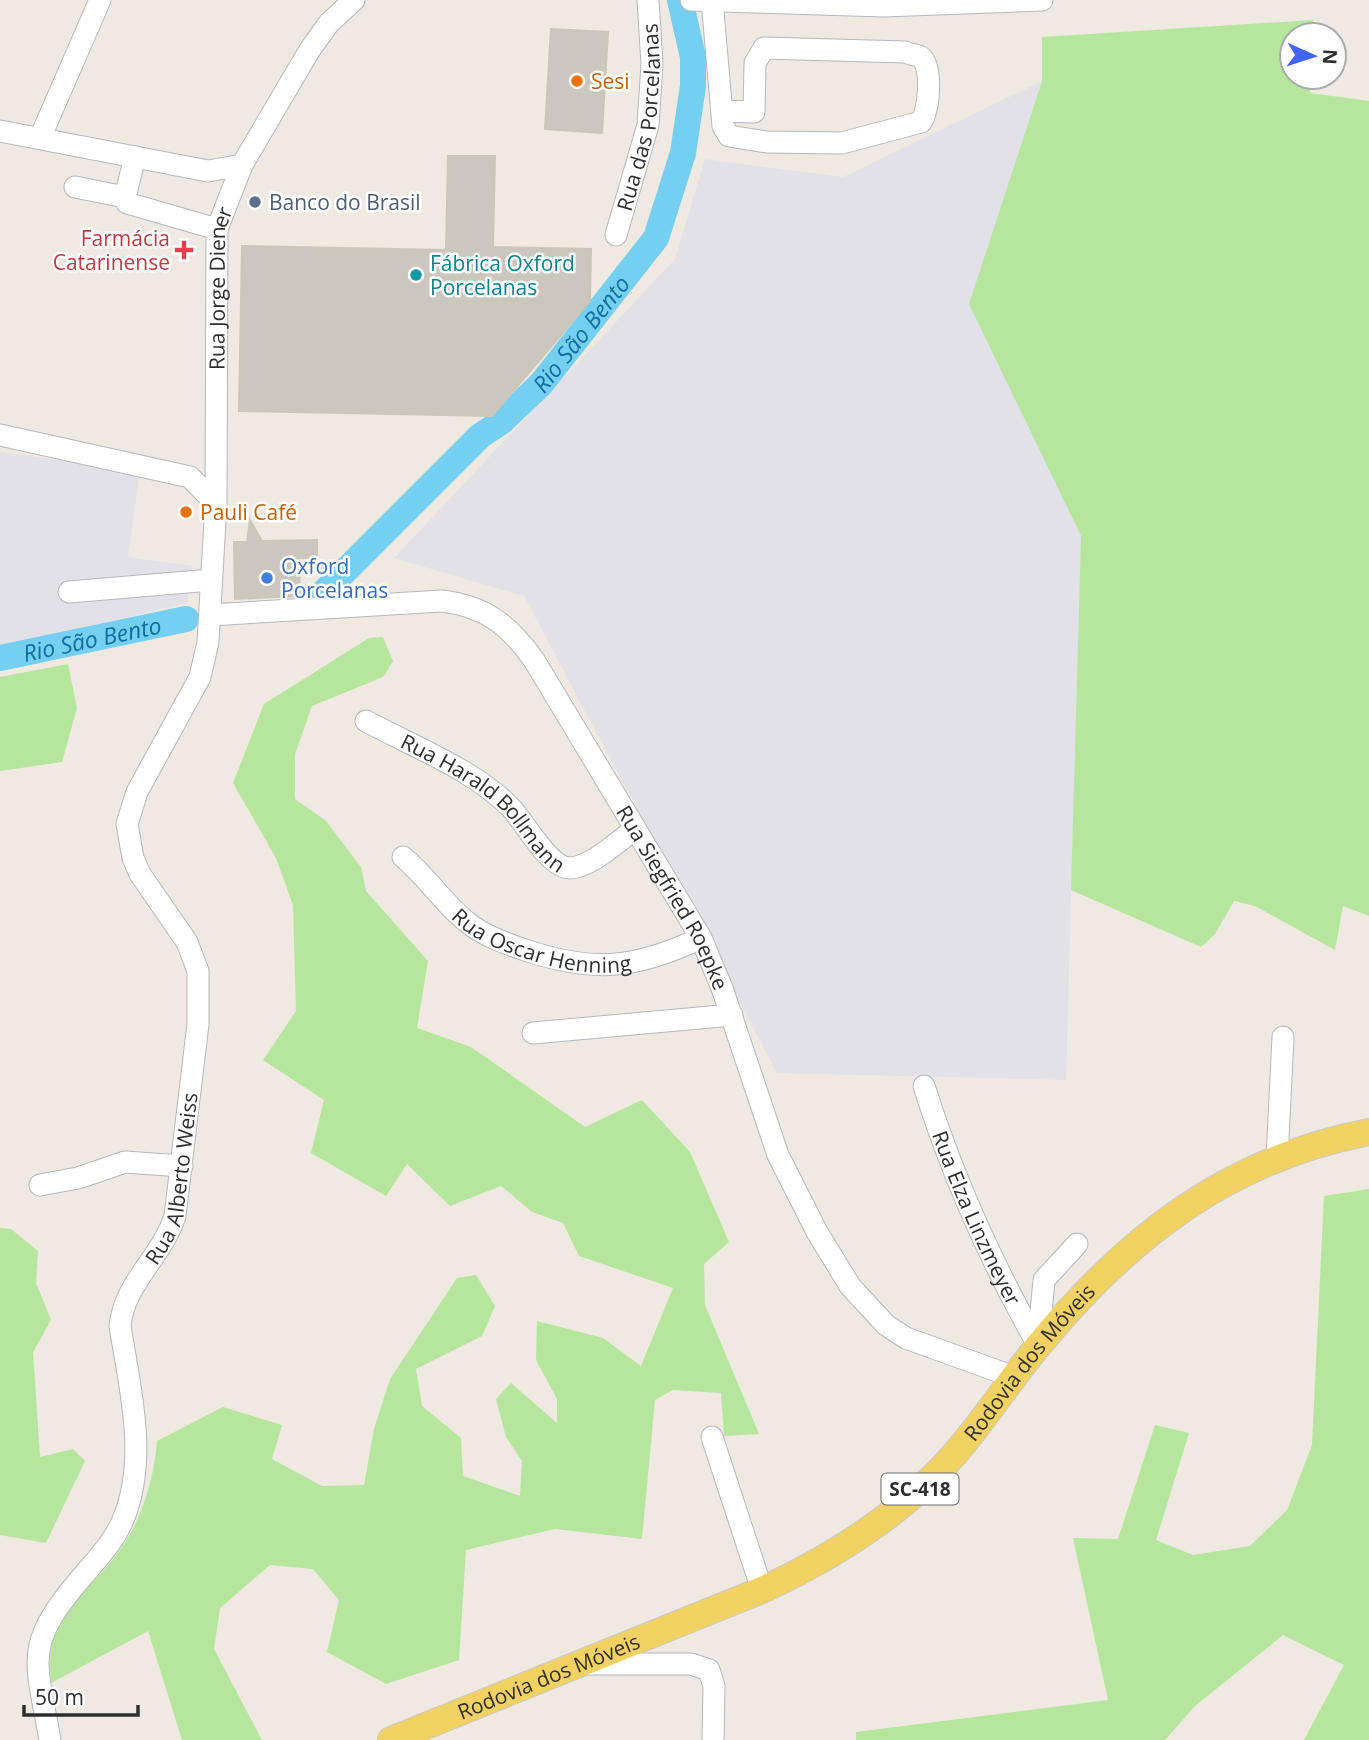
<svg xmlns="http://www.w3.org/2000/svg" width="1369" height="1740" font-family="'Open Sans',sans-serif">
<rect width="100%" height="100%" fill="#efe9e1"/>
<g fill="#e3e1e8">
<polygon points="1042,81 970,304 1081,536 1066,1080 777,1073 524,596 394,558 675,259 705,159 843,177"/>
<polygon points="0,452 140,471 128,557 192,566 187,603 0,648"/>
</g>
<g fill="#b6e59e">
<polygon points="1313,20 1313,35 1292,35 1292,77 1310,77 1310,93 1369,101 1369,916 1343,906 1335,950 1255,906 1234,901 1215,934 1201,947 1071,890 1081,536 969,304 1042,81 1042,37"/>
<path d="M383 637 393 661 383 677 312 706 295 754V799L326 821 361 867 366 891 428 961 417 1028 471 1047 585 1127 642 1100 690 1152 729 1242 704 1264 705 1305 759 1434 724 1436 721 1393 673 1390 655 1400 642 1539 555 1529 466 1550 459 1660 386 1684 327 1652 339 1600 313 1569 270 1565 220 1608 214 1649 262 1740H182L148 1631 51 1683C44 1608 86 1599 122 1547 143 1516 154 1478 157 1441L223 1407 282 1425 272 1459 322 1486 364 1485 374 1429 390 1379 457 1278 476 1275 495 1306 482 1336 416 1369 422 1406 461 1438 463 1476 520 1496 522 1461 506 1437 496 1399 511 1383 557 1423V1399L536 1360 537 1321 603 1338 641 1366 673 1288 579 1256 563 1223 532 1212 501 1186 450 1206 407 1164 386 1196 311 1153 324 1100 263 1060 296 1011 293 905 276 858 233 783 264 704 369 638Z"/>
<polygon points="68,664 77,708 62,762 0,771 0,677"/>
<polygon points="1369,1189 1369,1740 1304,1740 1344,1665 1283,1635 1195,1706 1165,1740 856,1740 856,1732 1108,1700 1073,1538 1118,1539 1155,1425 1189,1433 1156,1540 1193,1555 1250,1546 1287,1510 1312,1445 1324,1196"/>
<polygon points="0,1228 11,1229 38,1251 36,1283 51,1320 33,1352 40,1457 73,1449 85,1461 46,1543 0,1535"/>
</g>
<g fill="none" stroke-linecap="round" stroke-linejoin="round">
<g stroke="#75cff0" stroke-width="26">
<path id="s1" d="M322 594 480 436 501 422 541 384 656 238 683 153 693 86V57L680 0"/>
<path id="s2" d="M0 658 186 619"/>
</g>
</g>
<g fill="#cbc7bf" stroke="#cbc5ba" stroke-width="2">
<polygon points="551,29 608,32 602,133 545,129"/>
<polygon points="448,156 495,156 493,247 591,249 590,301 492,416 239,411 242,246 446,250"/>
<polygon points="250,520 262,541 317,540 317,558 299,558 300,596 235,599 234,542 247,542"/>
</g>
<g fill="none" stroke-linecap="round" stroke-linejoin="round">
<g stroke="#b4b7c1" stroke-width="23">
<g id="minor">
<polyline points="691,0 884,6 1042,0"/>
<path d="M712 0 723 126 729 136 767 142 842 143 921 122C929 111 933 67 921 57 917 55 909 54 905 52L764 48 755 63 754 112 722 111"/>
<polyline points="0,131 208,171 242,165"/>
<polyline points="40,138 100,0"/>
<polyline points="135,157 125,197 127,203 217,229"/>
<polyline points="75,187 125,197"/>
<path id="s3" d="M616 235 648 125 652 64 648 0"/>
<polyline points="0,435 190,477 216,504"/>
<polyline points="69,592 211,580"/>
<path id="s4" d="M210 615 442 601C485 606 509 625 534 660L701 938 722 988 778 1155 817 1232 850 1286 886 1325 906 1338 1014 1377"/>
<path id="s5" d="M366 721C412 746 477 771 512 809 526 824 549 868 570 868 591 867 617 842 634 830"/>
<path id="s6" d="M403 857C427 877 444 904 467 922 484 936 505 943 525 950 594 973 635 969 701 938"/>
<polyline points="533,1033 732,1015"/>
<path id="s7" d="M924 1086C953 1178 991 1262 1038 1345"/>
<polyline points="1277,1158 1283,1037"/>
<polyline points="40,1185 78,1178 125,1162 182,1166"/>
<polyline points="1038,1345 1044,1280 1077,1244"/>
<polyline points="712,1437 762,1590"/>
<polyline points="587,1664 691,1664 709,1670 714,1686 713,1740"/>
<path id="s8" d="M50 1740C36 1659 23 1646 81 1578 96 1560 113 1543 122 1522 149 1461 130 1389 120 1326 124 1283 162 1257 175 1216L198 1024V971L187 942 140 874 133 858 127 824 137 792 200 677 208 642 216 504 217 229 242 165 309 51 329 23 354 0"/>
</g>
</g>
<g stroke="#c9c9c9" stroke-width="28">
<g id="major">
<path id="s9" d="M391 1740 762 1590C827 1560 886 1524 937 1473 976 1434 1004 1387 1039 1345 1128 1237 1228 1159 1369 1132"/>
</g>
</g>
<use href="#minor" stroke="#fff" stroke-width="21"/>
<use href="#major" stroke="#f2d163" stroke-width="26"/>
</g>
<g fill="#e8710a" stroke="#fff" stroke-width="2.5">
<circle cx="577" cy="81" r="7"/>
<circle cx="186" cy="512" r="7"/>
</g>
<circle fill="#5c6f8a" stroke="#fff" stroke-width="2.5" cx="255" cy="202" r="7"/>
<path fill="#e0444e" stroke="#fff" stroke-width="2.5" d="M180.5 239.5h7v7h7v7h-7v7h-7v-7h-7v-7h7z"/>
<circle fill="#0f9aa8" stroke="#fff" stroke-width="2.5" cx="416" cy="275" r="7"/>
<circle fill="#3f7fe0" stroke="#fff" stroke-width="2.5" cx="267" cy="578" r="7"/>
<g text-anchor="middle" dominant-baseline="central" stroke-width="5" stroke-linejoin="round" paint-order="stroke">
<rect fill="#fff" stroke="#6d6d6d" stroke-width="2" x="881.5" y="1473.5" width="77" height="31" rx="5"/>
<g font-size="19" font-weight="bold" fill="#2e2e2e">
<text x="920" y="1489">SC-418</text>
</g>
<g font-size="21" fill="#c56008" stroke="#fff" text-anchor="start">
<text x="591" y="81">Sesi</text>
<text x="200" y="512">Pauli Café</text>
</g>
<g font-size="21" fill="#2e2e2e" stroke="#fff">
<text stroke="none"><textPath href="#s3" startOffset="121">Rua das Porcelanas</textPath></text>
<text stroke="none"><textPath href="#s8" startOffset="1535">Rua Jorge Diener</textPath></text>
<text stroke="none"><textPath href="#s5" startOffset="145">Rua Harald Bollmann</textPath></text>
<text stroke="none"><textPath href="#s4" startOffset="621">Rua Siegfried Roepke</textPath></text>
<text stroke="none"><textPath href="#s6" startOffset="170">Rua Oscar Henning</textPath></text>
<text stroke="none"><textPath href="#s8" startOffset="604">Rua Alberto Weiss</textPath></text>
<text stroke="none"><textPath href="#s7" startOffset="142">Rua Elza Linzmeyer</textPath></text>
<text stroke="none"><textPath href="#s9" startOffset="756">Rodovia dos Móveis</textPath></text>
<text stroke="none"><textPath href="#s9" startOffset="170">Rodovia dos Móveis</textPath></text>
</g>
<g font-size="21" fill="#4e5e75" stroke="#fff" text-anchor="start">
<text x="269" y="202">Banco do Brasil</text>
</g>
<g font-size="21" fill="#be3a42" stroke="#fff" text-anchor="end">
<text x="170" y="238">Farmácia<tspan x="170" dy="24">Catarinense</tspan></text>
</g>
<g font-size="21" fill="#0d838f" stroke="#fff" text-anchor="start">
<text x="430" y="263">Fábrica Oxford<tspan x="430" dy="24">Porcelanas</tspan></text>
</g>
<g font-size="21" fill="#366cbe" stroke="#fff" text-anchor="start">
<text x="281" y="566">Oxford<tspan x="281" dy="24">Porcelanas</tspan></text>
</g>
<g font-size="23" font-style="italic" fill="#0d6fa3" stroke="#fff">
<text stroke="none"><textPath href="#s1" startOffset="368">Rio São Bento</textPath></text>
<text stroke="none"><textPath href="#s2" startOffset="94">Rio São Bento</textPath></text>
</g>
</g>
<g transform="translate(1313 56) rotate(93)"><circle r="33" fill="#ffffff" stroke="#ababab" stroke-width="2"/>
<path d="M0-5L12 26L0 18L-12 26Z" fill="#4264fb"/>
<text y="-10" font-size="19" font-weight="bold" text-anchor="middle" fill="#2e2e2e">N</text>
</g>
<path d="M24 1705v10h114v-10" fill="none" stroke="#2e2e2e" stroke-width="3.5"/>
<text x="35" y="1705" font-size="21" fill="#2e2e2e" stroke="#ffffff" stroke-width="5" paint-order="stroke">50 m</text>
</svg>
